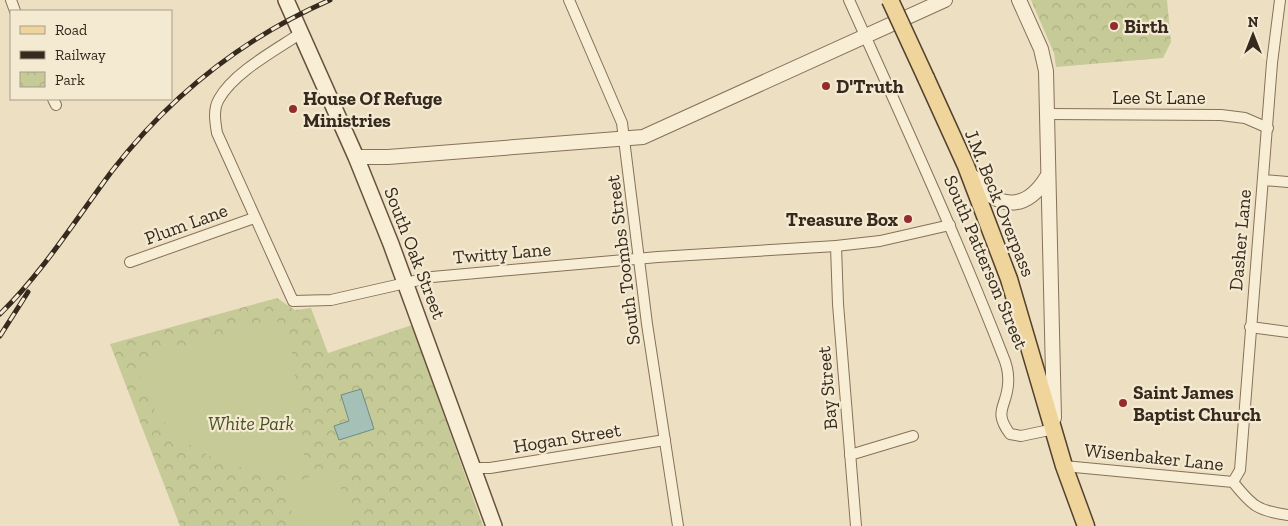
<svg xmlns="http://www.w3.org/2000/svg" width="1288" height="526" font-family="'Zilla Slab',serif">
<defs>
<pattern id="park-crowns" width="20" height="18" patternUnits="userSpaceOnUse" patternTransform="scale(1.25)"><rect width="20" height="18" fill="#c5ca97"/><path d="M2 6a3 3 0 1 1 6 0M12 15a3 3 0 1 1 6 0" fill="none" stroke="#aaae82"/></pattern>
</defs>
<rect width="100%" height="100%" fill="#ede0c2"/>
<g fill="url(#park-crowns)">
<polygon points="1031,0 1167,0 1171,42 1163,58 1056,67 1054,53"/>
<polygon points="277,298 295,310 311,308 328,353 412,325 483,526 180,526 110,344"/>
</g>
<g fill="#c5ca97">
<path d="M272 319 289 328 306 469C291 469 274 472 260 471 210 465 161 434 143 387 140 379 138 369 136 361Z"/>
<polygon points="335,470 352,526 296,526 283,485"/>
</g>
<polygon fill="#a5c0b7" stroke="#6c8d85" points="361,389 374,429 339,440 334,426 349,421 341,395"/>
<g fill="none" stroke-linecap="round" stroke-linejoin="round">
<g stroke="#86715a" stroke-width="12">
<g id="minor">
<polyline points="11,0 15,11"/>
<polyline points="569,0 622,123 647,324 678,526"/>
<path d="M849 0C902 118 956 235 1003 356 1007 365 1009 375 1008 385 1006 408 993 411 1010 434L1021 436 1054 429"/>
<path d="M301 33C276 50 234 72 219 99 213 109 215 121 217 133L293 301 331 300 432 277 658 257 836 246 880 241 950 225"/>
<polyline points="53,99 56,105"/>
<polyline points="1047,114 1221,115 1245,118 1268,128"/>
<polyline points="1263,180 1288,182"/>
<polyline points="836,246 838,304 856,526"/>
<polyline points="130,262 254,218"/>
<polyline points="1250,327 1288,332"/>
<polyline points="850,455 913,436"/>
<path d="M1064 466 1233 482C1252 506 1258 511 1288 515"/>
<polyline points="473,468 490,468 665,440"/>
<polyline points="1233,482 1240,470 1272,63 1280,0"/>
</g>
</g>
<g stroke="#86715a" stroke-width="16">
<g id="tertiary">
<polyline points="1019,0 1041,49 1046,71 1054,418"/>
<polyline points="356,157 388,157 643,137 945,0"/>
<path d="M973 177C996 209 1025 213 1047 177"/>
</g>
</g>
<g stroke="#68523d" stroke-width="18">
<polyline id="secondary" points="286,0 356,157 391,244 494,526"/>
</g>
<g stroke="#54402e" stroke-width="19">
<polyline id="primary" points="926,78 966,166 1009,279 1064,466 1086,526"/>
</g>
<use href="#minor" stroke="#f8edd5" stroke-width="10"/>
<use href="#tertiary" stroke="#f8edd5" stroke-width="14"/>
<use href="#secondary" stroke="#f8edd5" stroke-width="15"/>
<use href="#primary" stroke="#efd59b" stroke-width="16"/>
<g stroke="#362a1e" stroke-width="5">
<g id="rail">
<path d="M0 314C43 272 76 219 112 171 170 96 243 38 330 0"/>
<polyline points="0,336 28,292"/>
</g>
</g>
<use href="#rail" stroke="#f4ead2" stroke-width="3" stroke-dasharray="9" stroke-linecap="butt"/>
<g stroke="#54402e" stroke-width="19" stroke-linecap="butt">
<polyline id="primary-bridge" points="890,0 926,78"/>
</g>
<use href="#primary-bridge" stroke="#efd59b" stroke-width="16"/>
</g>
<g fill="#942b2d" stroke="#f4ead2" stroke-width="2">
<circle cx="1114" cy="26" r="5"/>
<circle cx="826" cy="86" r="5"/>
<circle cx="293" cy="109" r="5"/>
<circle cx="908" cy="219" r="5"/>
<circle cx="1123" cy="403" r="5"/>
</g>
<g text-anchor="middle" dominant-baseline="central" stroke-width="4.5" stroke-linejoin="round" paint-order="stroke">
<g font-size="19" font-weight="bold" fill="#362a1e" stroke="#f4ead2" text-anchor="start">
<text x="1124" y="26">Birth</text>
<text x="836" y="86">D'Truth</text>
<text x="303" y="98">House Of Refuge<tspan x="303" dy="22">Ministries</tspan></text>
<text x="898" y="219" text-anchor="end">Treasure Box</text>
<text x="1133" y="392">Saint James<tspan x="1133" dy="22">Baptist Church</tspan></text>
</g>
<g font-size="19" fill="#362a1e" stroke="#f4ead2">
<text x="1159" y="97">Lee St Lane</text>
<text transform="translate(1000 203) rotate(68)">J.M. Beck Overpass</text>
<text transform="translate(186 224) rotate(-20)">Plum Lane</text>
<text transform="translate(1240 240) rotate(-85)">Dasher Lane</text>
<text transform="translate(415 253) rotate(69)">South Oak Street</text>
<text transform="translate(502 253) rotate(-5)">Twitty Lane</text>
<text transform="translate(623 260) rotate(-97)">South Toombs Street</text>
<text transform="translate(986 262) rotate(67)">South Patterson Street</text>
<text transform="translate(827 388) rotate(-95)">Bay Street</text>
<text transform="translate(567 438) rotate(-9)">Hogan Street</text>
<text transform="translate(1154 457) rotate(6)">Wisenbaker Lane</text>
</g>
<g font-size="19" font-style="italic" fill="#475225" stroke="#f4ead2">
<text x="251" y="423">White Park</text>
</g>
</g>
<rect x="10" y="10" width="162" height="90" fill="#f4ead2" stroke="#a89d8a"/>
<rect x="20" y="26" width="25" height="8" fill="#efd59b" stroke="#a89d8a"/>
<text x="55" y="35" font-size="15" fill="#362a1e">Road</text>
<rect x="20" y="51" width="25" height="8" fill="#362a1e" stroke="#a89d8a"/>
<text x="55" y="60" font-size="15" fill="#362a1e">Railway</text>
<rect x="20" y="72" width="25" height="15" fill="url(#park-crowns)" stroke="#a89d8a"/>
<text x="55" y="85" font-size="15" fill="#362a1e">Park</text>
<g transform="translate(1253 35)" stroke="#f4ead2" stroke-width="4" paint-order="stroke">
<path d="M0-4L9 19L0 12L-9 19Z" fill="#362a1e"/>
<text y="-8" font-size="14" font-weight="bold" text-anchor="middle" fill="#362a1e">N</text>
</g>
</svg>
